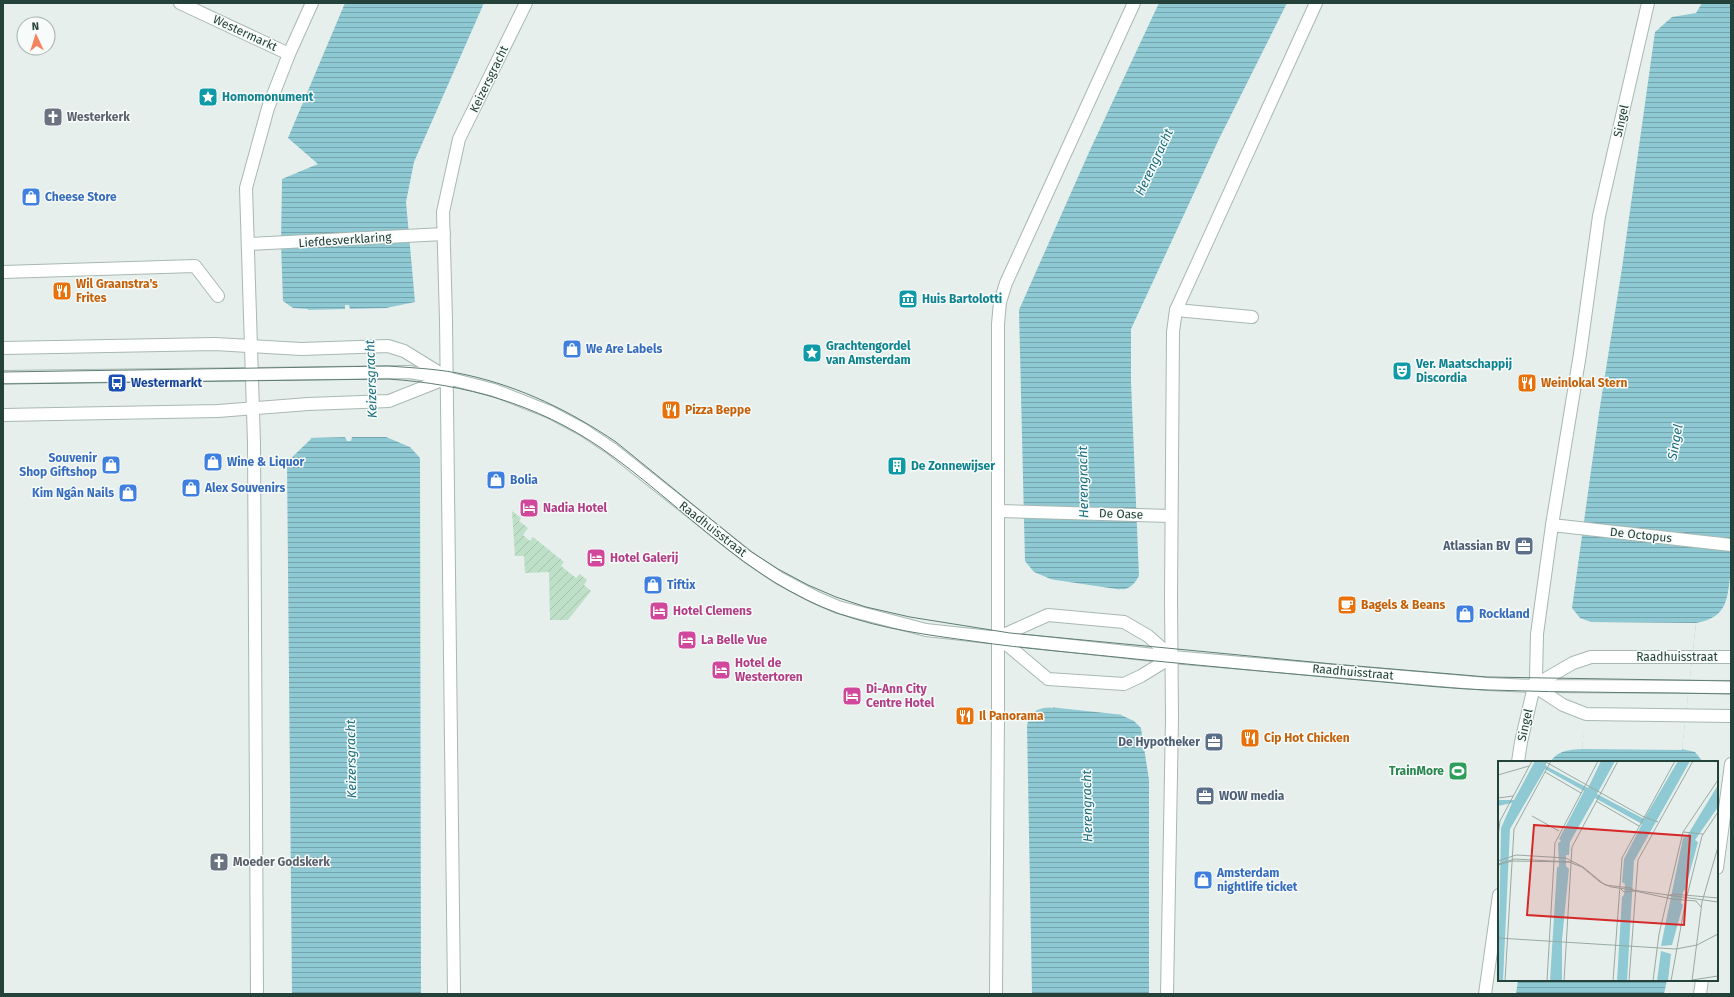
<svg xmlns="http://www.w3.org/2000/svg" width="1734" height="997" font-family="'Fira Sans',sans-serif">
<defs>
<pattern id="garden-furrows" width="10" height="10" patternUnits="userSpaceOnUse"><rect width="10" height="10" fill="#bfe0c8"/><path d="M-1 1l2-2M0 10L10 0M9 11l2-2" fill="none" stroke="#a4c1ad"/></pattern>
<pattern id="water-rules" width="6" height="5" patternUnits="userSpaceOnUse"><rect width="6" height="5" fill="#8ec9d4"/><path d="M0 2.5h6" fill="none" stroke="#74a5ad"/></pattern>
</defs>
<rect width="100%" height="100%" fill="#e6efeb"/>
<polygon fill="url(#garden-furrows)" points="512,511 521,518 519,521 528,528 523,535 530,541 533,537 564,562 561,566 576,578 580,574 587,580 584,585 591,591 568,620 550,620 549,572 525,573 524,556 515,556"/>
<g fill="url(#water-rules)" fill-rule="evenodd">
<path d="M345 3H484L414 162 406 202 415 302 386 308V437L410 447 420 458 421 994H292L287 462 311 439 308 309 293 308 283 301 281 244 282 179 318 164 288 138ZM345 305H349L350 309 352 437 351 441H347L345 437Z"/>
<path d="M1159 3H1287L1219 139 1131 329V381L1139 576C1135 583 1129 591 1120 589L1121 715 1134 721 1141 728 1149 780V994H1032L1027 726C1029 712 1039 706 1053 708V580L1034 572 1025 561 1019 310 1090 150Z"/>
<path d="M1702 3H1731V570C1727 598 1729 617 1696 623L1682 749 1695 752 1703 762H1550C1559 750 1568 750 1582 749 1587 707 1595 664 1591 622L1580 618 1572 608 1599 413 1622 268 1655 32 1672 17 1696 13Z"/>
<polygon points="1518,980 1667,980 1664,994 1516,994"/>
</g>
<g fill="#e6efeb">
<polygon points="388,308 388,435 390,437 350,437 348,309"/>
<polygon points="346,309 348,437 309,438 307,321 306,310"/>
<polygon points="1049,579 1123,590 1124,592 1121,591 1123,713 1124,713 1124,715 1049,707 1048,705 1052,705 1051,582 1049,581"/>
<polygon points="1591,622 1696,623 1682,750 1582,749 1591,657"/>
</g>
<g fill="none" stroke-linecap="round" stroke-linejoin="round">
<g stroke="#a8b8b2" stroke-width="14">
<g id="minor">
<polyline points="180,3 289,54"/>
<polyline points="248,244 444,234"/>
<polyline points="3,272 195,266 218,296"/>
<polyline points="1176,310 1252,317"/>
<polyline points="3,348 215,344 301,349 388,346 404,351 443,375"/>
<polyline points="3,377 409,372 447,378 494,390 550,412 582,429 612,449 748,557 779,578 817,598 838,607 926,630 1172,657 1487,684 1534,686 1731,687"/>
<polyline points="3,415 218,411 308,404 389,401 447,378"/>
<polyline points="999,511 1171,516"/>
<polyline points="1552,525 1731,545"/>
<polyline points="998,637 1048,679 1124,684 1141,676 1172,657"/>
<polyline points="999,637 1048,615 1124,622 1148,636 1172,657"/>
<polyline points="1535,685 1573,663 1591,657 1731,657"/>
<polyline points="1534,686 1563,705 1586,714 1731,716"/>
<polyline points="1518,762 1521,742 1536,678 1537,634 1552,525 1580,354 1599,216 1648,3"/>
<polyline points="1717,868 1731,764"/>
<polyline points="257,994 254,443 246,188 268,108 289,54 312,3"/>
<polyline points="454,994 446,320 443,212 459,139 526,3"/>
<polyline points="996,994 998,713 998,324 1000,302 1006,283 1134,3"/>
<polyline points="1167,994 1172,719 1171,597 1173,332 1176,310 1316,3"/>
<polyline points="1485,994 1499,895"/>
<polyline points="1700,994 1702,980"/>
</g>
</g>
<use href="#minor" stroke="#fff" stroke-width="12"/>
<g stroke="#5f7d75" stroke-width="1">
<path d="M3 372 388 366C415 368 441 369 467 375 521 387 570 411 616 442L750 551 778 569 808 585 836 597 866 607 910 617 1010 633 1333 664 1487 677 1731 681"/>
<path d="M3 384 388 379C465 384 537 404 601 448 682 504 744 580 840 614 883 629 927 635 972 641 1026 649 1080 653 1135 659 1217 667 1300 675 1383 682 1418 685 1454 689 1489 690 1570 693 1650 692 1731 694"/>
</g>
</g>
<defs>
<g id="sight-square" transform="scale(1)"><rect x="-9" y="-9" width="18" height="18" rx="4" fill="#0f9aa8" stroke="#f7fbf9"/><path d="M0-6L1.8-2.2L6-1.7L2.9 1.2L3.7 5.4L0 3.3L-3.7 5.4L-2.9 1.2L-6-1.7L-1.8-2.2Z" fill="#fff"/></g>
<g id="church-square" transform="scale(1)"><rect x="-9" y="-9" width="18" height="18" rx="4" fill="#6b7280" stroke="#f7fbf9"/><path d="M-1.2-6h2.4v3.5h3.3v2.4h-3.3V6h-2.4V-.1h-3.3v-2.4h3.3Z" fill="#fff"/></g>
<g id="shop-square" transform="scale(1)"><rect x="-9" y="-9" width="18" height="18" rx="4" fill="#3f7fe0" stroke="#f7fbf9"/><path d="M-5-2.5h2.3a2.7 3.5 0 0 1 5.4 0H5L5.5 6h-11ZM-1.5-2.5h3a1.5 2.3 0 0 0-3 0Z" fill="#fff"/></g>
<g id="restaurant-square" transform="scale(1)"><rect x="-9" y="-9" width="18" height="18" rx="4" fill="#e8710a" stroke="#f7fbf9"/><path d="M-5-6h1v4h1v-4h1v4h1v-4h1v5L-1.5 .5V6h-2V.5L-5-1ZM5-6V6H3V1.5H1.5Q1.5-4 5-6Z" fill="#fff"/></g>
<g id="museum-square" transform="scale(1)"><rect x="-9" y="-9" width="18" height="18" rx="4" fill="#0f9aa8" stroke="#f7fbf9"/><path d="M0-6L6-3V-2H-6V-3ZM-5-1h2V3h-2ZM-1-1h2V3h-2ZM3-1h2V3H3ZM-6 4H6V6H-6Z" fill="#fff"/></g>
<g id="theatre-square" transform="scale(1)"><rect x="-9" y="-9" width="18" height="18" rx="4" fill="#0f9aa8" stroke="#f7fbf9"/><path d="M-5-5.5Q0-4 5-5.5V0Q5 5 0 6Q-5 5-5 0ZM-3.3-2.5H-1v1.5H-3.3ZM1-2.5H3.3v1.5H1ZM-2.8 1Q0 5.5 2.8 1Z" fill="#fff"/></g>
<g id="bus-square" transform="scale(1)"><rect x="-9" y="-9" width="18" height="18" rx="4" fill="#1a4fb4" stroke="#f7fbf9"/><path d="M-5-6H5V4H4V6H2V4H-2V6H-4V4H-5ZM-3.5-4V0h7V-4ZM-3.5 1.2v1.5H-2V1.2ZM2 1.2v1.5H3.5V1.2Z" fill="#fff"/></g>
<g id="building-square" transform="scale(1)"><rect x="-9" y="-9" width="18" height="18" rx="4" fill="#0f9aa8" stroke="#f7fbf9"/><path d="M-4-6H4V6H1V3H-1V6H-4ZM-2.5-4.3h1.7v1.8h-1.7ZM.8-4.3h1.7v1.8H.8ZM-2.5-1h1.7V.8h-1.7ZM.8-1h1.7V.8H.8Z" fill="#fff"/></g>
<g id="hotel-square" transform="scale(1)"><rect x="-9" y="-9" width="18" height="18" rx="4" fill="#d1479c" stroke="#f7fbf9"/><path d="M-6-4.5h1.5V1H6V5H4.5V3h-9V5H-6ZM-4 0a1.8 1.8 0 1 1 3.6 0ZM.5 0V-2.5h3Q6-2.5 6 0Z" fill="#fff"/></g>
<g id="office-square" transform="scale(1)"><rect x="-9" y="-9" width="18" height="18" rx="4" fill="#5c6f8a" stroke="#f7fbf9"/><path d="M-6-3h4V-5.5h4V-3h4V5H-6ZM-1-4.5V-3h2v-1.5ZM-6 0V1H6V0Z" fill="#fff"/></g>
<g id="cafe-square" transform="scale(1)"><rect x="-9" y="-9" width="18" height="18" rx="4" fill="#e8710a" stroke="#f7fbf9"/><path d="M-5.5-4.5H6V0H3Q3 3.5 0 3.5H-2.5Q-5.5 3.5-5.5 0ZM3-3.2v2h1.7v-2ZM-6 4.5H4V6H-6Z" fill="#fff"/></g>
<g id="stadium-square" transform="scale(1)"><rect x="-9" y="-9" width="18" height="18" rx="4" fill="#2e9e5b" stroke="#f7fbf9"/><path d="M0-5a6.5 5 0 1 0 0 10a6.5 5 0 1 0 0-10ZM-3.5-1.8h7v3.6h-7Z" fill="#fff"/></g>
</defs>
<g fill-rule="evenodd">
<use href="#sight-square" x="208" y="97"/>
<use href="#church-square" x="53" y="117"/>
<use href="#shop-square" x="31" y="197"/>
<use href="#restaurant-square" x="62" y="291"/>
<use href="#museum-square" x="908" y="299"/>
<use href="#shop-square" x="572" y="349"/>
<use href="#sight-square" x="812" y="353"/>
<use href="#theatre-square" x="1402" y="371"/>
<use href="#bus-square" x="117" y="383"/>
<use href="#restaurant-square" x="1527" y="383"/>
<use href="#restaurant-square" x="671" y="410"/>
<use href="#shop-square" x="213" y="462"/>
<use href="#shop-square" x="111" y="465"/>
<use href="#building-square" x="897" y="466"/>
<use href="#shop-square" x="496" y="480"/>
<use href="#shop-square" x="191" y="488"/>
<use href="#shop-square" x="128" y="493"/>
<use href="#hotel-square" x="529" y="508"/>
<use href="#office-square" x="1524" y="546"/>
<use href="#hotel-square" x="596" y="558"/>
<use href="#shop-square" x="653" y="585"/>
<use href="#cafe-square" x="1347" y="605"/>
<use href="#hotel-square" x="659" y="611"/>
<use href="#shop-square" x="1465" y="614"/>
<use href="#hotel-square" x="687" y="640"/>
<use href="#hotel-square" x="721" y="670"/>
<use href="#hotel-square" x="852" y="696"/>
<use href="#restaurant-square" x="965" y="716"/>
<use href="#restaurant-square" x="1250" y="738"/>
<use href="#office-square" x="1214" y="742"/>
<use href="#stadium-square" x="1458" y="771"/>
<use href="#office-square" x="1205" y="796"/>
<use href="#church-square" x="219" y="862"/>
<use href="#shop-square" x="1203" y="880"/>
</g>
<g text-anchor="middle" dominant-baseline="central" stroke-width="3" stroke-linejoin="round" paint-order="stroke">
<g font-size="12" fill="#24423a" stroke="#f7fbf9">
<text transform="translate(245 33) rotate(25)">Westermarkt</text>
<text transform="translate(489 79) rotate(-64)">Keizersgracht</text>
<text transform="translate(1621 121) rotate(-77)">Singel</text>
<text transform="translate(345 240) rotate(-4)">Liefdesverklaring</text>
<text transform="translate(1121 514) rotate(2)">De Oase</text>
<text transform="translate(713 529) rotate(38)">Raadhuisstraat</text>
<text transform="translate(1641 535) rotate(6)">De Octopus</text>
<text x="1677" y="657">Raadhuisstraat</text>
<text transform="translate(1353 672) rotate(5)">Raadhuisstraat</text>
<text transform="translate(1525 725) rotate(-77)">Singel</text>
</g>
<g font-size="12" font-weight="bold" fill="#0d838f" stroke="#f7fbf9" text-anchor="start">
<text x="222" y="97">Homomonument</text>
<text x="922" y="299">Huis Bartolotti</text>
<text x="826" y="346">Grachtengordel<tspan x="826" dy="14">van Amsterdam</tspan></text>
<text x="1416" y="364">Ver. Maatschappij<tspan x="1416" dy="14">Discordia</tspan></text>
<text x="911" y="466">De Zonnewijser</text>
</g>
<g font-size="12" font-weight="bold" fill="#5b616d" stroke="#f7fbf9" text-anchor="start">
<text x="67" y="117">Westerkerk</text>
<text x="233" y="862">Moeder Godskerk</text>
</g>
<g font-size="12" font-weight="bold" fill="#366cbe" stroke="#f7fbf9" text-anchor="start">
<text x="45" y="197">Cheese Store</text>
<text x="586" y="349">We Are Labels</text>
<text x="97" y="458" text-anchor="end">Souvenir<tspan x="97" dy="14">Shop Giftshop</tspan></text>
<text x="227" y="462">Wine &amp; Liquor</text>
<text x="510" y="480">Bolia</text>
<text x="205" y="488">Alex Souvenirs</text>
<text x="114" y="493" text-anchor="end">Kim Ngân Nails</text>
<text x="667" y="585">Tiftix</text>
<text x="1479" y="614">Rockland</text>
<text x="1217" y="873">Amsterdam<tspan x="1217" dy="14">nightlife ticket</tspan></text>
</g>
<g font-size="12" font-weight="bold" fill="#c56008" stroke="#f7fbf9" text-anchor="start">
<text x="76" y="284">Wil Graanstra's<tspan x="76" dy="14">Frites</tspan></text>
<text x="1541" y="383">Weinlokal Stern</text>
<text x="685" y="410">Pizza Beppe</text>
<text x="1361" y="605">Bagels &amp; Beans</text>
<text x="979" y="716">Il Panorama</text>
<text x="1264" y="738">Cip Hot Chicken</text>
</g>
<g font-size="12" font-weight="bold" fill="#164399" stroke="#f7fbf9" text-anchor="start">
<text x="131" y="383">Westermarkt</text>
</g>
<g font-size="12" font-weight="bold" fill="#b23c85" stroke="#f7fbf9" text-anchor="start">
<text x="543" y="508">Nadia Hotel</text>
<text x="610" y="558">Hotel Galerij</text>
<text x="673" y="611">Hotel Clemens</text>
<text x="701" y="640">La Belle Vue</text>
<text x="735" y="663">Hotel de<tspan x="735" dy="14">Westertoren</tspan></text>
<text x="866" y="689">Di-Ann City<tspan x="866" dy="14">Centre Hotel</tspan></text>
</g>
<g font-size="12" font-weight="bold" fill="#4e5e75" stroke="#f7fbf9" text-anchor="end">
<text x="1510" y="546">Atlassian BV</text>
<text x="1200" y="742">De Hypotheker</text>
<text x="1219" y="796" text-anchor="start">WOW media</text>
</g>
<g font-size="12" font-weight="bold" fill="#27864d" stroke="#f7fbf9" text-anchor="end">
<text x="1444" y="771">TrainMore</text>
</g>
<g font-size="13" font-style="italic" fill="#1c6f80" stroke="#f7fbf9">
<text transform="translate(1154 162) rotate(-65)">Herengracht</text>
<text transform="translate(371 379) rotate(-92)">Keizersgracht</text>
<text transform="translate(1675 442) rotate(-80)">Singel</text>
<text transform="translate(1083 482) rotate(-91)">Herengracht</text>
<text transform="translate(351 759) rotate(-91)">Keizersgracht</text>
<text transform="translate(1087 806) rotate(-91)">Herengracht</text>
</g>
</g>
<g transform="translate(1498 761)">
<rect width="220" height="220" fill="#e6efeb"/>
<path d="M37 0H48V5L90 27 103 0H117L99 33 146 58 180 0H192L136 100 129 220H119L124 136 126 134 127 123 124 121 126 98 144 63 97 37 72 81 71 94H68V105L71 108 64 179V220H52L59 107 61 105 60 82 63 80 61 78 86 30 47 8 12 68 5 220H0L3 67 14 42 0 45V39H16ZM220 24V46L197 79 200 81 187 129 185 131 183 142 185 144 174 184 163 185 185 77 189 75ZM163 190 173 193 170 220H159Z" fill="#8ec9d4"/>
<path fill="none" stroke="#98aaa4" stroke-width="1" d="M46 0 144 55 160 61M47 11 83 32M0 14 31 5M0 37 15 35M98 40 141 65M34 55 61 70M185 71 205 73M0 76 2 60 34 0M0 100 18 94 68 97 85 106 107 124 133 127 137 130 174 138 198 140 203 146M0 103 17 98 71 101 84 106 102 121 113 126 220 141M0 104 14 100 73 101M122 127 126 131 137 130M170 135 175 133 220 137M0 177 178 188 199 184 220 173M194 219 220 215M7 220 16 68 53 0M49 220 57 82 100 0M66 220 74 86 120 0M115 220 124 97 177 0M131 220 140 99 195 0M155 220 161 173 185 71 220 19M173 220 187 143 204 75 220 51M194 220 204 141 220 86"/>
<path fill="#d62828" fill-opacity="0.15" stroke="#d62828" stroke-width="2" d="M36 64 192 75 186 164 29 154Z"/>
<rect width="220" height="220" fill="none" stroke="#24423a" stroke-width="2"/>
</g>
<rect width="1734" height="997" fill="none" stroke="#24423a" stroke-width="8"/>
<g transform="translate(36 36) rotate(356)"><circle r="19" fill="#f7fbf9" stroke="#a3b1ad"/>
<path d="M0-3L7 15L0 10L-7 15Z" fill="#f4845f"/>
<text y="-6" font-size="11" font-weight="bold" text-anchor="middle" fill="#24423a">N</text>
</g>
</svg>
